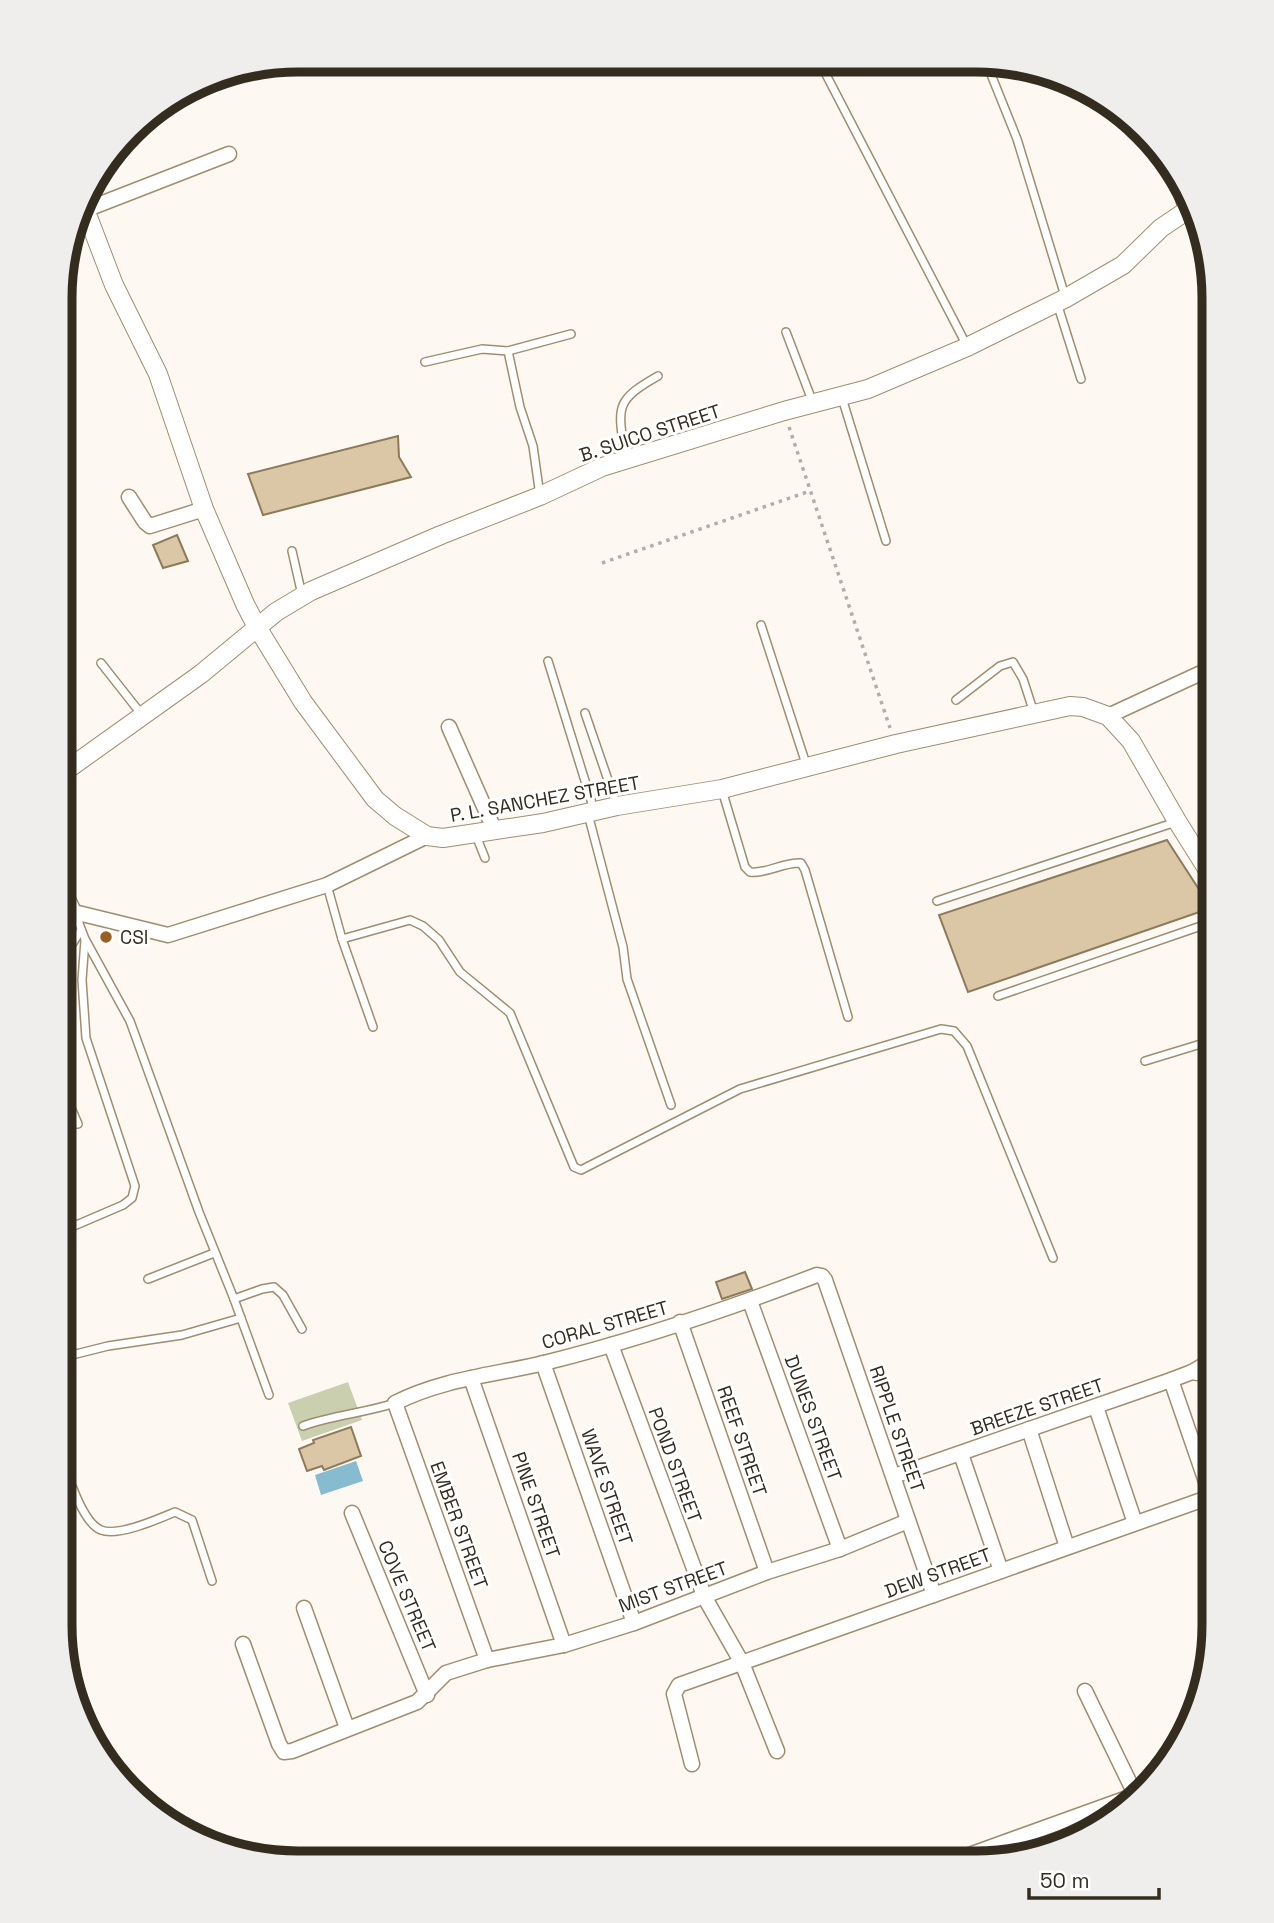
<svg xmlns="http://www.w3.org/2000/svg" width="1274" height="1923" font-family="'Space Grotesk',sans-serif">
<rect width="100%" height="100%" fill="#fdf9f2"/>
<g fill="#cacfb0">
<polygon points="1214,935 1214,1036 1201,952 1207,939"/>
<polygon points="348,1382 362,1420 302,1441 288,1403"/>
</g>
<polygon fill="#87bbcf" points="356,1461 363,1481 321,1495 315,1475"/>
<g fill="#dbc7a6" stroke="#8d7a5c" stroke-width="2">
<polygon points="398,436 399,457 411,477 263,515 248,474"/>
<polygon points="177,535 188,561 163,568 153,545"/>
<polygon points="1167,840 1211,908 968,992 939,915"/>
<polygon points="745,1272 752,1289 722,1299 716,1282"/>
<polygon points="351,1427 361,1456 324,1470 322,1466 307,1471 299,1449 314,1443 313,1440"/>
</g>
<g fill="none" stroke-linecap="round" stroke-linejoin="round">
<g stroke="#a08d6e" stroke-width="10">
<g id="service">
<polyline points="819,61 967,346"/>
<polyline points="986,62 1017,139 1065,296"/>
<polyline points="1174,178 1183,212"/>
<polyline points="1057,303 1081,379"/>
<polyline points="786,332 813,403"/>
<polyline points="508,351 571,334"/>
<polyline points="425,362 482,349 508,351 520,407 533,446 540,496"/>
<polyline points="842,398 886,541"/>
<path d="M625 458C619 408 612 402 658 376"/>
<polyline points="292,551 302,595"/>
<polyline points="761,625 807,767"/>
<polyline points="548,661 594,810"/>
<polyline points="101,663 142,715"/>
<polyline points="956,700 1000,666 1013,662 1023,679 1034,713"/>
<polyline points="585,713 617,806"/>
<path d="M722 790 745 867 750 872C767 874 783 862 801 863L805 870 848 1017"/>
<polyline points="588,814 623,947 627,979 671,1105"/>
<polyline points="475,833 485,858"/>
<polyline points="327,885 342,939 373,1027"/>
<polyline points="937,901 1176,822"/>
<polyline points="75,913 85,939 130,1021 199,1212 234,1299 269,1395"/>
<polyline points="61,928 79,921"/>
<polyline points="342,939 410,920 423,926 439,940 460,972 510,1013 574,1167 581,1170 740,1089 941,1029 954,1031 967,1046 1053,1258"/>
<polyline points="61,962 81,930"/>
<polyline points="998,996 1201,926 1214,915"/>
<polyline points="1145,1061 1214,1040"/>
<polyline points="60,1082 78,1124"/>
<polyline points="60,1232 123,1205 132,1198 135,1186 86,1038 82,980 85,940"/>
<polyline points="148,1279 214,1253"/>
<polyline points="234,1299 262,1289 274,1287 283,1295 302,1329"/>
<polyline points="60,1358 108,1346 182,1335 241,1318"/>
<path d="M303 1426C333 1415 365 1413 395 1403"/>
<path d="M60 1453C67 1472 82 1523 101 1530 118 1537 158 1519 175 1512L192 1520 212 1581"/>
</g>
</g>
<g stroke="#a08d6e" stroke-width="17">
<g id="minor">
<polyline points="85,210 229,154"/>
<polyline points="129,497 145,522 150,526 204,509"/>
<polyline points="1108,716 1214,667"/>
<polyline points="449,727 494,829"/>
<polyline points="61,884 74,912 168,935 327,885 427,836"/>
<polyline points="750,1301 840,1549"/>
<polyline points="680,1322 767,1572"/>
<polyline points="611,1345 705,1598 742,1663 777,1751"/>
<polyline points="543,1363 634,1623"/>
<polyline points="1192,1372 1214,1376"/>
<polyline points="471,1378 564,1645"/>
<polyline points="1171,1380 1214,1505"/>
<polyline points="1096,1407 1135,1523"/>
<polyline points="1029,1429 1067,1547"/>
<polyline points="961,1454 1001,1571"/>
<polyline points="894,1476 1171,1380 1192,1372 1214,1359"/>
<polyline points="352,1513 427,1695"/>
<polyline points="304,1608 347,1728"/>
<polyline points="243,1644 279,1744 284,1752 292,1751 417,1702 446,1673 487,1660 564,1645 634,1623 767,1572 840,1549 908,1521"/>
<path d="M487 1660 395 1403C442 1379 494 1375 544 1363 637 1340 728 1309 817 1275L822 1276 825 1280 934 1595"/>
<polyline points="1085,1691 1135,1794"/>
<polyline points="692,1764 674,1694 679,1685 1210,1497"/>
<polyline points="947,1863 1130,1797"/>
</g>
</g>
<g stroke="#a08d6e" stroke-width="20">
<g id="tertiary">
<polyline points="83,204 114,285 158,374 204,509 245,604 257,627 303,702 375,799 395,816 427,836 443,838 543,823 617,806 722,789 896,744 1070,706 1083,707 1108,716 1131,741 1177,821 1214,880"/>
<polyline points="61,774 201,674 276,612 311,591 441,535 540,496 602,467 784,411 868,389 967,347 1066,298 1123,265 1161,228 1195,205"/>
</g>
</g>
<g stroke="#b4aea5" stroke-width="3.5" stroke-dasharray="3.5 5" stroke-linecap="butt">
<polyline points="789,427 890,728"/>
<polyline points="602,563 810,491"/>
</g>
<use href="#service" stroke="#fff" stroke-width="7"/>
<use href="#minor" stroke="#fff" stroke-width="14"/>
<use href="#tertiary" stroke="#fff" stroke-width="18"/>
</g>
<circle fill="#995f1d" stroke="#fff" stroke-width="2.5" cx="106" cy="937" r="7"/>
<g text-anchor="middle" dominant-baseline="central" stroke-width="6" stroke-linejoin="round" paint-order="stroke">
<g font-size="19" fill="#342c1f" stroke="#fff">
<text transform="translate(650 433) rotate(-18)">B. SUICO STREET</text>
<text transform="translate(545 799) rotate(-10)">P. L. SANCHEZ STREET</text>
<text transform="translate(605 1325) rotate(-16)">CORAL STREET</text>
<text transform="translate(1037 1407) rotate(-19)">BREEZE STREET</text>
<text transform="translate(813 1418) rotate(70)">DUNES STREET</text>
<text transform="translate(897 1429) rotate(71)">RIPPLE STREET</text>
<text transform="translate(742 1441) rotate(71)">REEF STREET</text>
<text transform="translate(675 1465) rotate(70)">POND STREET</text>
<text transform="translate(607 1487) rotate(71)">WAVE STREET</text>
<text transform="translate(536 1505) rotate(71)">PINE STREET</text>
<text transform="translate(459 1525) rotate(70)">EMBER STREET</text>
<text transform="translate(938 1573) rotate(-20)">DEW STREET</text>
<text transform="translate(673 1587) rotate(-20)">MIST STREET</text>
<text transform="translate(407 1596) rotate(67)">COVE STREET</text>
</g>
<g font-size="19" fill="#342c1f" stroke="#fff" text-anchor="start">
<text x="120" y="937">CSI</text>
</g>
</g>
<path d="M0 0H1274V1923H0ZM298 72H976A226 226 0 0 1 1202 298V1625A226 226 0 0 1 976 1851H298A226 226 0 0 1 72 1625V298A226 226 0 0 1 298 72Z" fill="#efeeed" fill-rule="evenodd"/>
<path fill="none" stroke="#342c1f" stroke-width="9" d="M298 72H976A226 226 0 0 1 1202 298V1625A226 226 0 0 1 976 1851H298A226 226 0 0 1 72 1625V298A226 226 0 0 1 298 72Z"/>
<path d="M1029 1888v10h130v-10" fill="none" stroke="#342c1f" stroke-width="3.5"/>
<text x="1040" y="1888" font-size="21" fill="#342c1f" stroke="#ffffff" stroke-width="5" paint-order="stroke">50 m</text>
</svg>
